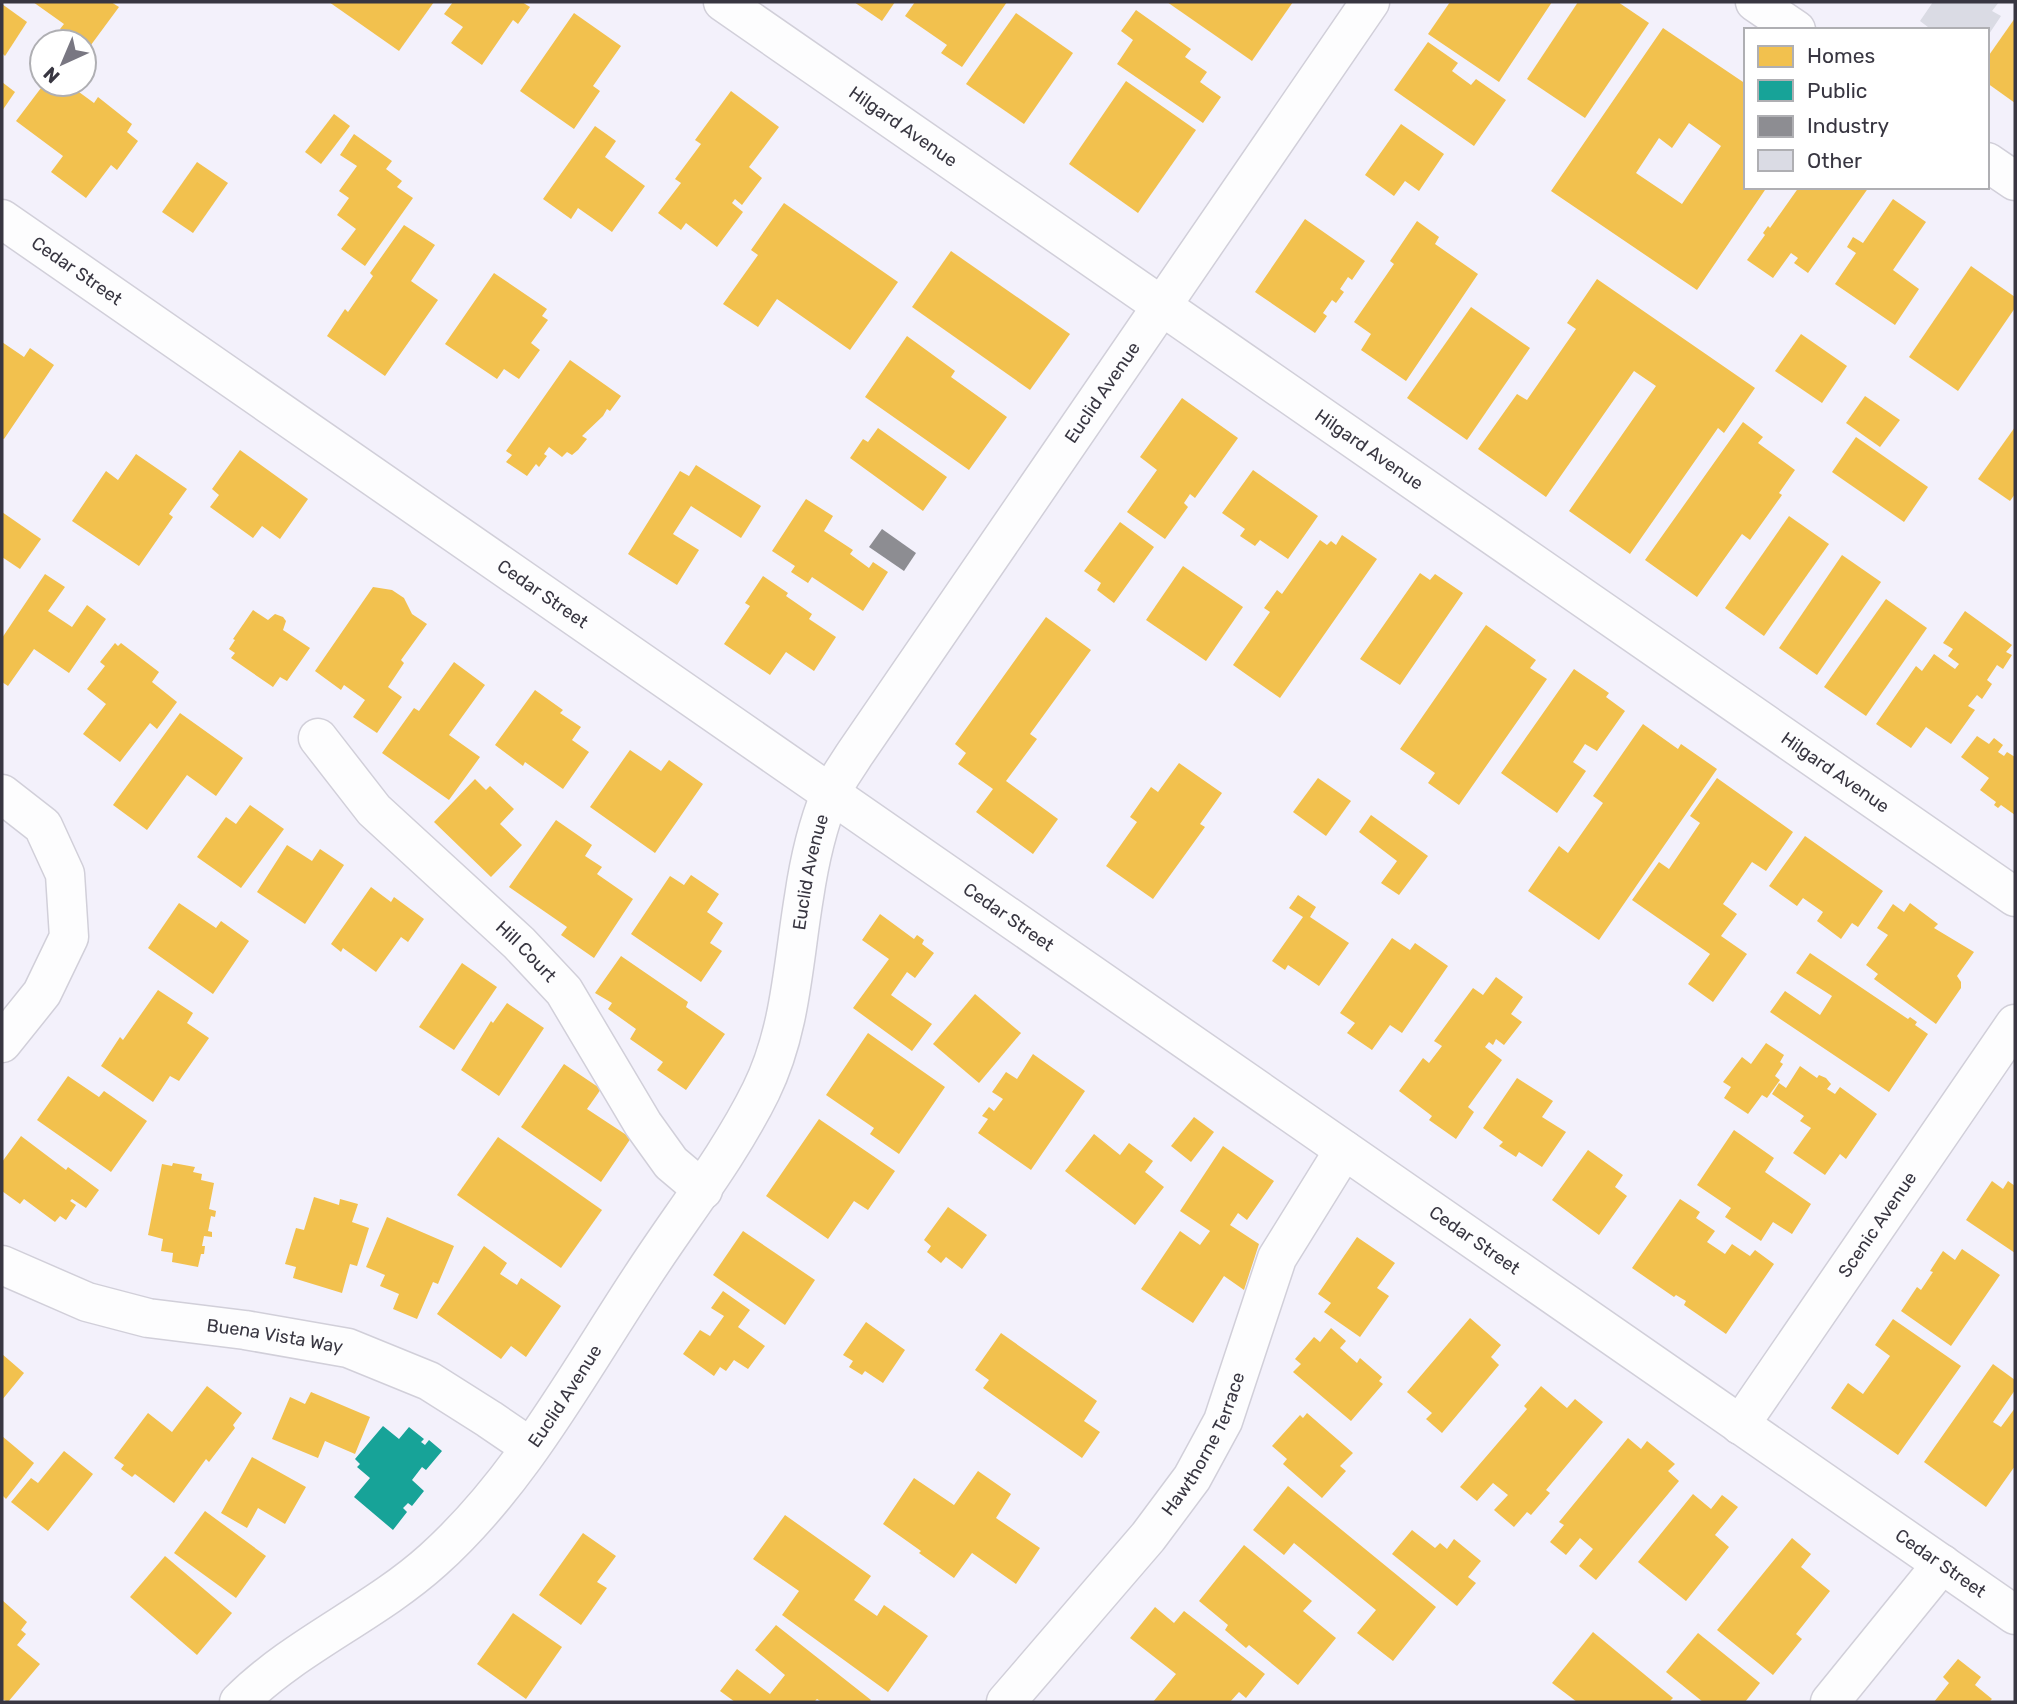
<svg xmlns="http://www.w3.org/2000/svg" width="2017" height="1704" font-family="Rubik,sans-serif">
<rect width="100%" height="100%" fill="#f3f1fb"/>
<g fill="#f2c14e" fill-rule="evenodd">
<polygon points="33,2 111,2 119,7 88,49 84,46 84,42 78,42 60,29 64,24"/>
<polygon points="329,2 434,2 399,51"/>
<polygon points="453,2 522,2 530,7 518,24 513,20 482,65 451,43 463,27 444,14"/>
<polygon points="854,2 895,2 882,21"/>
<polygon points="915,2 1007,2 962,67 941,53 947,45 905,16"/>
<polygon points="1167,2 1293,2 1252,61"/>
<polygon points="1450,2 1477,3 1552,2 1499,82 1428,34"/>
<polygon points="1578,2 1618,2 1649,23 1585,118 1527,79"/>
<polygon points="2,4 27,22 5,56 2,53"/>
<polygon points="1136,10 1191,49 1185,57 1207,72 1200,82 1221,97 1203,123 1117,64 1133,40 1121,31"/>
<polygon points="574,13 621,46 593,86 600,91 574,129 520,91"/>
<polygon points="1016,13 1073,53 1024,124 966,84"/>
<polygon points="2015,18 2015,103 1987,83 1987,58"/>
<path d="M1663 28 1746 84V187H1767L1697 290 1551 191ZM1689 123 1721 146 1682 204 1636 173 1659 138 1672 148Z"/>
<polygon points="1428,42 1458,63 1452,71 1471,85 1476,79 1506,100 1474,146 1394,90"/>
<polygon points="1126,81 1196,130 1138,213 1069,164"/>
<polygon points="2,82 15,92 2,111"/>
<polygon points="44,84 68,84 94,103 98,97 132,124 127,132 138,141 117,170 111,165 86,198 51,172 63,156 16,121"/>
<polygon points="731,91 779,127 749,167 762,178 742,205 735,199 732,203 743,212 717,247 686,223 681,230 658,213 681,183 675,179 701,144 695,140"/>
<polygon points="334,114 350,126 321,164 305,152"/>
<polygon points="1401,124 1444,154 1419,191 1405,181 1394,196 1365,175"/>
<polygon points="595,126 616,141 605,157 645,186 612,232 578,208 571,219 543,199"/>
<polygon points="354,134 392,161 386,169 402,181 397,187 413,198 365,266 341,249 356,229 337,215 349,198 339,191 357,166 340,155"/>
<polygon points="197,162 228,183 193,233 162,212"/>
<polygon points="1799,187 1869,187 1808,273 1794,263 1798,258 1791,253 1773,278 1747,260 1765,235 1763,233 1768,226 1770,228"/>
<polygon points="1893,199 1926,222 1893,270 1919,289 1895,325 1835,284 1856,253 1847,247 1853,237 1863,243"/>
<polygon points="784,203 898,282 850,350 777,299 758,327 723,304 758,255 751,250"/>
<polygon points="1305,219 1365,261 1352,280 1348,277 1340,289 1344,292 1336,303 1332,300 1323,313 1327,316 1315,333 1255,292"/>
<polygon points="1417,221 1439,237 1435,244 1478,274 1406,381 1361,350 1371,334 1354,322 1394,264 1390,261"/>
<polygon points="404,225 435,245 411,281 438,300 385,376 327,336 345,309 348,312 373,276 370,273"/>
<polygon points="951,251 1070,334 1030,390 912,307"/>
<polygon points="1971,266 2015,297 2015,308 1958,391 1909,357"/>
<polygon points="494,273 547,309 542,316 548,320 531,343 540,350 519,379 504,369 497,379 445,344"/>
<polygon points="1597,279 1755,388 1724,433 1718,428 1630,554 1569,511 1656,386 1634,371 1546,497 1478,449 1517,394 1527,400 1576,329 1567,323"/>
<polygon points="1471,307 1530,348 1467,440 1407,398"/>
<polygon points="1801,334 1847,366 1822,403 1775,371"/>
<polygon points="907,336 955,371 951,377 1007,417 969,470 865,397"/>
<polygon points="2,342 24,357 30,348 54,365 4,439 2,438"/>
<polygon points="570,360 621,396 610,411 607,409 603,416 582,436 587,439 578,450 572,455 567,452 562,457 549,447 544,454 547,456 539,467 536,464 527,476 506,462 512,455 506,451"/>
<polygon points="1865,396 1900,420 1880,447 1846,423"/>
<polygon points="1182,398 1238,438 1195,498 1190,494 1184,503 1188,507 1165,539 1127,512 1157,470 1140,457"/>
<polygon points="1743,422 1763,437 1758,443 1795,470 1779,493 1782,495 1750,540 1742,534 1697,597 1645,560"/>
<polygon points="2015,427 2015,494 2010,501 1978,479"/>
<polygon points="878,428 947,477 923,511 850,458 863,439 868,442"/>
<polygon points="1856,437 1928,487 1904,522 1832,472"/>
<polygon points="240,450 308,499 280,539 262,526 253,538 210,507 219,495 212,489"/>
<polygon points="136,454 187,489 169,514 173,517 139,566 72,521 106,471 118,480"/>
<polygon points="696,465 761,506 741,538 691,506 673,534 699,550 677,585 628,554 680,471 689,476"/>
<polygon points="1253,470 1318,516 1288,559 1260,540 1255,546 1240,536 1245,529 1222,513"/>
<polygon points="806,499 833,516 824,531 853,550 850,554 869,568 873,562 888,572 863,611 812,577 808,583 791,572 795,566 772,551"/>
<polygon points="2,512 41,539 20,569 2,557"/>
<polygon points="1789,516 1829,544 1764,636 1725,608"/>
<polygon points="1120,522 1154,547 1114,603 1097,590 1101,583 1084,571"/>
<polygon points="1342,535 1377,559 1280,698 1233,665 1270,612 1264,608 1277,590 1282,594 1320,540 1327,545 1331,541 1336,545"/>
<polygon points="1842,555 1881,582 1817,675 1779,648"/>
<polygon points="1183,566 1243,607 1206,661 1146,620"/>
<polygon points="1420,573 1430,580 1435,574 1463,593 1400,685 1360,659"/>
<polygon points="45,574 65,587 48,611 72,627 87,605 106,619 69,673 34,649 8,686 2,682 2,638"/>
<polygon points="763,576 788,593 786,596 812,614 809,619 836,637 814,671 786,652 770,675 724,644 750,606 745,603"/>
<polygon points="373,587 392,590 404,598 412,614 427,624 401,660 404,663 388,687 402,697 377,733 353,717 365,700 344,685 341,690 315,671"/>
<polygon points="1886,599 1927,628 1866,716 1824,687"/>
<polygon points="253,610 268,620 275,614 283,617 286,621 283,630 310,648 287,681 280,677 273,687 231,658 235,653 229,649 235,640 233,639"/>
<polygon points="1965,611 2012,645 2006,652 2012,655 2003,669 1997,665 1987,680 1992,684 1982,699 1977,695 1968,706 1975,710 1951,744 1926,727 1911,748 1876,724 1916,666 1922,671 1934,654 1955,669 1959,664 1948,656 1953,649 1943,643"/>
<polygon points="1046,617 1091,650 1030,734 1037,739 1006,781 1058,819 1033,854 976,812 993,789 958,764 966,753 955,744"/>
<polygon points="1486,625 1536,660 1530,668 1547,679 1459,805 1428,783 1435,773 1400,749"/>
<polygon points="115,643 118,646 121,643 159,672 152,682 177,702 157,729 150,723 120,762 83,734 106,704 87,689 105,666 100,662"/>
<polygon points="454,662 485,685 449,735 480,757 449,800 382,753 414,708 419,711"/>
<polygon points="1574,669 1609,693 1606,697 1625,711 1597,751 1585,744 1573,762 1586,771 1557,813 1501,773"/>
<polygon points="535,690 563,710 560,713 581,727 572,740 589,752 563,789 525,762 523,766 495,745"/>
<polygon points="180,713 243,758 216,796 187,775 147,830 113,805"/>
<polygon points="1643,724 1678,749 1681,744 1717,769 1599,940 1528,891 1559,846 1568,853 1603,803 1593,796"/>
<polygon points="1977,736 1989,744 1994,738 2003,745 1998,752 2004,756 2007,752 2015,757 2015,815 2001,805 1998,808 1994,805 1996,802 1980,790 1989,778 1961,757"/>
<polygon points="630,750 661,771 669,760 703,784 655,853 590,807"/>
<polygon points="1179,763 1222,793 1200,824 1205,827 1153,899 1106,866 1137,822 1130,817 1151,787 1158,792"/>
<polygon points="1318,778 1351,801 1326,836 1293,812"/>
<polygon points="1717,778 1793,832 1766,871 1752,862 1723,904 1737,914 1721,936 1747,954 1713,1002 1688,984 1710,954 1632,900 1659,862 1669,869 1700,823 1690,816"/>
<polygon points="475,779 486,790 490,786 514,809 500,824 522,845 491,877 434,822"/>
<polygon points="250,805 284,829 241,888 197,857 226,817 236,824"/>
<polygon points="1371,815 1428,856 1399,895 1381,883 1397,861 1359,832"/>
<polygon points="556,820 592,845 585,856 602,867 597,874 633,899 594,958 561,935 567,927 509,887"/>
<polygon points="1805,836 1883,891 1858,927 1852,923 1841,939 1817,921 1823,912 1803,898 1797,906 1769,886"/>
<polygon points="287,845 312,861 320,849 344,865 305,924 257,892"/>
<polygon points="691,875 719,894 707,912 723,923 710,943 722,951 701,982 631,934 670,876 684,885"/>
<polygon points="371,887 391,902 394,897 424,919 408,942 401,937 376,972 343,948 341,952 331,944"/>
<polygon points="1298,895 1316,907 1310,917 1349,943 1319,986 1288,965 1285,970 1272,961 1303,917 1289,908"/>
<polygon points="179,903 216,928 221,921 249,941 213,994 148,948"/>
<polygon points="1910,903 1938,924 1934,928 1974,952 1957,976 1961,982 1961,988 1936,1024 1874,979 1878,974 1866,965 1888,935 1877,928 1893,904 1904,912"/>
<polygon points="880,914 914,939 917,935 924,940 922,944 934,953 915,978 907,972 891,995 932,1024 912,1051 853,1008 889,959 862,940"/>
<polygon points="1392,938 1410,950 1415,943 1448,966 1402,1033 1390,1025 1372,1050 1347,1033 1355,1023 1340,1013"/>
<polygon points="1810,953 1908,1019 1910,1017 1917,1022 1915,1025 1928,1034 1889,1092 1770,1012 1785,991 1820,1015 1832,996 1796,973"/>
<polygon points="621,956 688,1002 686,1007 725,1034 686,1090 657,1070 663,1062 630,1039 636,1029 608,1009 612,1003 595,993"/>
<polygon points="462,963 497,987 454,1050 419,1027"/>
<polygon points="1496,977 1523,997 1511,1014 1522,1022 1504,1045 1496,1039 1493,1045 1489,1042 1485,1047 1502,1060 1468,1107 1474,1112 1456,1139 1429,1120 1432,1116 1399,1091 1423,1058 1429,1063 1442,1046 1434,1041 1473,988 1483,995"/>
<polygon points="158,990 193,1013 187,1023 209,1038 179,1081 170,1076 153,1102 101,1066 120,1037 123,1040"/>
<polygon points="975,994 1021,1033 979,1083 933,1044"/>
<polygon points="507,1003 544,1028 499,1096 461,1070 491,1021 493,1023"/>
<polygon points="868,1033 945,1087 899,1154 870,1134 874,1128 826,1095"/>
<polygon points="1766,1043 1784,1055 1780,1062 1783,1064 1775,1076 1780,1080 1767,1098 1762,1095 1748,1114 1724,1098 1731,1087 1723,1082 1742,1057 1751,1064"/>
<polygon points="1033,1054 1085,1091 1031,1170 978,1133 988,1119 982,1116 989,1107 994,1111 1003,1099 992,1092 1006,1072 1017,1079"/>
<polygon points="564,1064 601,1089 587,1109 631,1138 601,1182 521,1127"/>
<polygon points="1800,1066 1817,1078 1819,1075 1826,1078 1831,1084 1827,1089 1835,1094 1840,1087 1877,1114 1846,1159 1840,1154 1825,1175 1793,1153 1811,1128 1800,1121 1804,1116 1772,1094 1779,1083 1786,1088"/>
<polygon points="68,1076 99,1097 104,1091 147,1121 111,1172 37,1120"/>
<polygon points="1517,1078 1553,1101 1542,1117 1566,1132 1542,1167 1519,1152 1516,1157 1499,1146 1503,1142 1483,1128"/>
<polygon points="1194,1117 1214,1132 1191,1162 1171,1146"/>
<polygon points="819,1119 895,1171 868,1210 854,1201 828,1239 766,1196"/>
<polygon points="1734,1130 1774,1158 1765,1172 1811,1204 1792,1234 1773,1222 1761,1241 1725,1217 1731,1208 1697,1185"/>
<polygon points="1094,1134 1120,1155 1129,1143 1153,1161 1145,1172 1164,1187 1135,1225 1065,1171"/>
<polygon points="21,1136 66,1170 68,1167 99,1190 86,1208 72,1199 70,1201 76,1205 66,1220 60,1216 55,1222 24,1199 20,1204 2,1191 2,1162"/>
<polygon points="498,1137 602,1210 561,1268 457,1195"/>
<polygon points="1223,1146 1274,1181 1247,1220 1238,1213 1230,1225 1259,1244 1244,1290 1224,1276 1193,1323 1141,1289 1180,1231 1200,1245 1210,1231 1180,1211"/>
<polygon points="1588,1150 1623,1175 1615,1187 1627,1196 1599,1235 1552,1200"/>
<polygon points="173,1163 195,1167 193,1172 202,1174 201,1180 214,1183 209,1209 216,1211 215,1217 211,1216 208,1231 212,1232 212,1237 204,1236 202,1246 205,1246 204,1254 201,1254 198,1267 172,1262 173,1253 161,1251 163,1239 148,1235 162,1164 172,1166"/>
<polygon points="1992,1181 2003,1189 2008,1181 2015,1186 2015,1253 1966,1220"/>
<polygon points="314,1197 339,1205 340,1199 358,1204 352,1222 369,1228 357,1266 350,1264 342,1293 293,1278 296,1267 285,1264 296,1228 304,1230"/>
<polygon points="1680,1199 1700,1212 1696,1218 1715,1231 1707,1242 1725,1254 1732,1244 1750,1256 1755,1250 1774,1264 1726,1334 1684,1305 1686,1301 1676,1295 1674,1297 1632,1268"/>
<polygon points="948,1207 987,1235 962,1269 946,1257 941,1263 927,1252 931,1246 924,1240"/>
<polygon points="387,1217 454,1246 438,1284 433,1282 417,1319 393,1309 399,1294 380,1286 385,1275 366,1267"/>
<polygon points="743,1231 815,1280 785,1325 713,1275"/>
<polygon points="1357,1237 1395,1263 1377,1288 1389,1296 1360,1337 1324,1312 1331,1303 1318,1294"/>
<polygon points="484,1246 507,1263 500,1274 517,1285 521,1278 561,1306 526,1357 511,1346 501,1359 437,1314"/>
<polygon points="1962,1249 2000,1275 1951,1346 1901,1311 1917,1287 1921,1290 1933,1272 1930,1271 1943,1251 1955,1260"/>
<polygon points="723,1291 750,1310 738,1327 765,1346 748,1369 734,1360 726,1371 720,1367 714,1376 683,1354 700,1330 710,1336 724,1316 711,1308"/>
<polygon points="1470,1318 1501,1345 1491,1357 1499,1365 1442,1433 1426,1419 1432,1413 1407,1392"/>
<polygon points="1893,1319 1961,1366 1898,1455 1831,1408 1848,1383 1863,1394 1890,1356 1875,1345"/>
<polygon points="866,1322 905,1350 883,1383 865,1371 862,1375 849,1367 853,1361 843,1355"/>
<polygon points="1331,1328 1346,1341 1340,1348 1357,1363 1360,1358 1382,1377 1379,1381 1383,1384 1351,1421 1293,1372 1301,1364 1295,1359 1314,1337 1320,1342"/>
<polygon points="1001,1333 1097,1401 1084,1421 1100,1432 1082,1458 983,1388 989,1380 975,1370"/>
<polygon points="2,1354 24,1373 2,1400"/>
<polygon points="1993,1364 2015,1380 2015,1390 1993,1422 2001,1427 2015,1408 2015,1466 1986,1507 1924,1462"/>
<polygon points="207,1386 242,1413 233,1425 235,1428 209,1462 206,1459 174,1503 135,1474 132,1477 121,1469 124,1465 114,1458 148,1413 172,1432"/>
<polygon points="1541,1386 1567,1408 1575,1399 1603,1422 1546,1490 1550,1493 1531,1515 1527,1512 1514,1527 1494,1510 1508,1495 1493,1483 1477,1501 1460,1487 1527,1409 1524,1406"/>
<polygon points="311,1392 370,1417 355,1454 325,1441 318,1458 272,1439 290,1397 305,1404"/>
<polygon points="1307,1413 1353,1453 1340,1466 1346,1471 1322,1498 1283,1464 1287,1459 1272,1446 1300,1415 1303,1418"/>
<polygon points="2,1436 34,1463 6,1499 2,1495"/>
<polygon points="1628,1438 1641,1449 1647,1441 1675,1464 1668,1471 1679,1481 1596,1580 1579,1566 1593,1549 1580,1538 1566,1555 1550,1542 1564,1525 1559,1522"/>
<polygon points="64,1451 93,1474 48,1531 11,1502 31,1478 38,1483"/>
<polygon points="252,1457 306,1487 285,1524 258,1508 247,1528 221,1513"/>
<polygon points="978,1471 1011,1494 996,1518 1040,1548 1016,1584 972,1553 954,1578 919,1553 921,1551 883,1524 914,1478 954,1505"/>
<polygon points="1288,1486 1436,1607 1393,1661 1357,1633 1376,1610 1294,1543 1284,1555 1253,1530"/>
<polygon points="1693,1494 1711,1509 1722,1495 1738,1507 1715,1535 1729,1547 1686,1601 1638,1562"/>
<polygon points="205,1511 266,1556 236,1598 174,1553"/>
<polygon points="785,1515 871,1576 854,1600 877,1616 884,1605 928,1636 888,1692 782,1615 799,1591 753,1559"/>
<polygon points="1412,1530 1435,1548 1440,1543 1447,1549 1454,1539 1481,1561 1468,1577 1476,1583 1457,1606 1392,1554"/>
<polygon points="583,1533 616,1556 597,1582 607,1588 581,1625 539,1595"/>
<polygon points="1792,1538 1811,1554 1801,1567 1830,1591 1796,1634 1802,1639 1773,1675 1717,1630"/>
<polygon points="1244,1545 1312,1601 1303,1611 1336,1638 1298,1685 1249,1645 1246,1648 1225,1630 1228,1625 1199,1601"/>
<polygon points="165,1556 232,1613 197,1655 130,1597"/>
<polygon points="2,1600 27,1622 21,1630 26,1634 17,1645 40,1664 8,1702 2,1699"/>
<polygon points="1155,1607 1174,1623 1184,1611 1265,1674 1246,1698 1239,1692 1230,1702 1153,1702 1176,1674 1130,1638"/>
<polygon points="513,1613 562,1647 526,1699 477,1664"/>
<polygon points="776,1625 871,1700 869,1702 822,1702 817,1699 814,1702 735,1702 720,1691 737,1669 770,1694 785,1675 755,1650"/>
<polygon points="1593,1632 1673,1698 1669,1702 1577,1702 1552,1683"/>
<polygon points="1698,1633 1760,1683 1745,1702 1703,1702 1666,1672"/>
<polygon points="1958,1659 1981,1677 1975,1685 1992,1699 1989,1702 1934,1702 1949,1683 1943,1677"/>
</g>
<polygon fill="#17a398" points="383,1426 399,1439 409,1427 424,1439 421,1442 425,1445 429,1440 442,1451 426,1470 422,1467 412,1480 424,1491 412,1506 408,1503 403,1508 407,1512 393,1530 354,1497 370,1478 357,1467 360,1464 355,1459"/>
<polygon fill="#8d8d92" points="882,529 916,553 904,571 869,547"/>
<polygon fill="#dadbe4" points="1933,2 1999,2 1992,11 2001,16 1987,37 1987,30 1932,30 1920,21"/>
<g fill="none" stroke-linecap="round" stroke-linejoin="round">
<g stroke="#d1cfd9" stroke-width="41">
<g id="minor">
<path id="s1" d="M723 2 2015 897"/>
<polyline points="1755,2 1796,30"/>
<polyline points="1987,162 2015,181"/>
<path id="s2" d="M2 219 2015 1615"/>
<path id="s3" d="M318 738 374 810 519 943 564 991 643 1124 671 1163 703 1190"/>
<polyline points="2,794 43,826 65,874 69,937 42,993 2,1043"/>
<path id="s4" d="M2 1265 87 1302 148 1318 245 1330 348 1348 429 1381 489 1419 530 1447"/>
<path id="s5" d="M1740 1425 2015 1024"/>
<path id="s6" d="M239 1702C296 1645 373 1614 433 1560 520 1482 577 1375 641 1278 681 1216 728 1158 761 1091 791 1030 793 963 804 897 809 863 817 827 830 795 836 781 846 768 854 755L1370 2"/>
<path id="s7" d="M1006 1702 1148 1537 1192 1478 1223 1421 1277 1258 1344 1150"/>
<polyline points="1830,1702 1942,1564"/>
</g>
</g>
<use href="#minor" stroke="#fdfdfe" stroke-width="38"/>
</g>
<g text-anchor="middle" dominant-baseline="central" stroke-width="7" stroke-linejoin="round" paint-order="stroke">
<g font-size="18" fill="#383641" stroke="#fff">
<text stroke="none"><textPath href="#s1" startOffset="219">Hilgard Avenue</textPath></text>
<text stroke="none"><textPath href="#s2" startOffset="91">Cedar Street</textPath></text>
<text stroke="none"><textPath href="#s6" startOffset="1606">Euclid Avenue</textPath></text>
<text stroke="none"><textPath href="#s1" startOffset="786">Hilgard Avenue</textPath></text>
<text stroke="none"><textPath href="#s2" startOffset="658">Cedar Street</textPath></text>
<text stroke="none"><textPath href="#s1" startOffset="1353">Hilgard Avenue</textPath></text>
<text stroke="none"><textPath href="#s6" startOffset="1040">Euclid Avenue</textPath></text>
<text stroke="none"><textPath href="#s2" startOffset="1225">Cedar Street</textPath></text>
<text stroke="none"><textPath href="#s3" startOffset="299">Hill Court</textPath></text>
<text stroke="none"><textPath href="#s5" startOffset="243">Scenic Avenue</textPath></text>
<text stroke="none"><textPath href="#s2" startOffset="1792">Cedar Street</textPath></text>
<text stroke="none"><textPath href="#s4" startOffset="284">Buena Vista Way</textPath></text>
<text stroke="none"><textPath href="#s6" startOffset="452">Euclid Avenue</textPath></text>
<text stroke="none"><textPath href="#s7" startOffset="327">Hawthorne Terrace</textPath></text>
<text stroke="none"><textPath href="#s2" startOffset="2359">Cedar Street</textPath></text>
</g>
</g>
<rect width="2017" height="1704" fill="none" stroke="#383641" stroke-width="7"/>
<rect x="1744" y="28" width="245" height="161" fill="#ffffff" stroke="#afafb3" stroke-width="2"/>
<rect x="1758" y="46" width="35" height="21" fill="#f2c14e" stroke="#afafb3" stroke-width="2"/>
<text x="1807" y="63" font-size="21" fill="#383641">Homes</text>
<rect x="1758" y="80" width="35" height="21" fill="#17a398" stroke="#afafb3" stroke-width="2"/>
<text x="1807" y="98" font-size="21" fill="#383641">Public</text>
<rect x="1758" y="116" width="35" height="21" fill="#8d8d92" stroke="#afafb3" stroke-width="2"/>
<text x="1807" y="133" font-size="21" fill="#383641">Industry</text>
<rect x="1758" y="150" width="35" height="21" fill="#dadbe4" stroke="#afafb3" stroke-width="2"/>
<text x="1807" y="168" font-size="21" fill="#383641">Other</text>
<g transform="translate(63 63) rotate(224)"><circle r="33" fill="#ffffff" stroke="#afafb3" stroke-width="2"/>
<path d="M0-5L12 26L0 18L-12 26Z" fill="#797782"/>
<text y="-10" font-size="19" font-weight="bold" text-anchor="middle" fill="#383641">N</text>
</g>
</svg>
